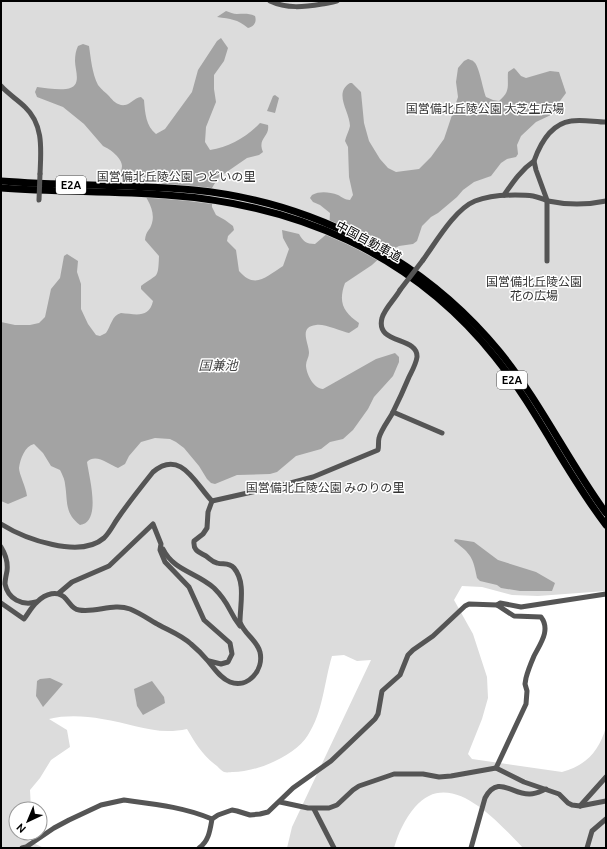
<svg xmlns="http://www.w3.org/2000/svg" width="607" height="849" font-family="Ubuntu,'Noto Sans JP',sans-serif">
<rect width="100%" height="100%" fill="#fff"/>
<path fill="#dcdcdc" d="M1 1H606V591L538 596 512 595 482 587 462 586 454 600 473 634 487 677 488 698 482 719 468 754 472 759 562 772C587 765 599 751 606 727V848H523C498 822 450 766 415 807 405 819 398 833 394 848H287L292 827 371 660 357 661 344 655 332 656C324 683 323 712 308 735 295 756 257 772 233 772 231 772 227 773 224 772 222 771 219 768 217 766 203 756 195 743 187 729 155 736 132 723 102 719 85 716 66 715 49 719L67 730 70 747 51 760 40 778 30 790 31 809H16V833H36V835L27 840 44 848H1Z"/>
<g fill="#a3a3a3">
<path d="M226 11C230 12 233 14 237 14 244 14 248 13 255 16 257 22 254 27 248 28 237 19 231 19 217 17Z"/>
<path d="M221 38 228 48 224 61 214 75V89L216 102 206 127 205 142 210 150C229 147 247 137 260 123L268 125C270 137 257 138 263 152L259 155 247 158 218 178 212 188V207L216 215 225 220 233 226 234 230 228 236 227 241 236 250 239 271C255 290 267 276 283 266L289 249 283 238 282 230 299 234C303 241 306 244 315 244L329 232 330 213 320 205 313 202 310 198 312 195C320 191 329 192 338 195 342 197 345 200 350 200L353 195 349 177 348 147 345 141C346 136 349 131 350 126 350 112 333 93 350 83H352L361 92 364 123 369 141 380 159 388 168 396 172 419 169 431 157 444 139 458 97 456 82 458 68 464 61 468 59C470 60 473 60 474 62 479 65 483 90 486 97L493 100 499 101C511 91 507 86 508 72L514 68 516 70 521 76 526 78 550 71 559 72 566 93 560 101 558 109 555 113 536 122 521 136 517 145 518 154 516 157 507 159 501 163 491 176 474 182 463 190 457 197 438 213 431 217 422 226 417 241 413 244 399 246 385 253 372 265 345 283C338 302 343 312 359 323L358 327 349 333C341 331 323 323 316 325 298 327 309 343 309 353 309 357 306 361 306 365 306 374 314 389 323 389L376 359 395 353 399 357V362L393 376 374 397 368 409 353 430 343 439 330 442 321 449 296 456 277 472 270 474 237 475 215 484 211 483 207 479 199 466 184 448 176 442 170 439 155 438 141 442 129 456 125 464 118 468C108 464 96 453 87 462 89 477 102 522 80 525 64 513 68 501 65 484 65 480 62 474 60 470L51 466 43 453 34 444C25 446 20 459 19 468 19 474 26 487 27 496L8 504 1 501V322L15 325H30L39 323 45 317 51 289 60 278 64 256 67 254 78 261 77 272 81 284V309L88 324 96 335 100 336 106 333C111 326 112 315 121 313 135 314 149 319 153 301L141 289V286C158 273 158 280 159 256L145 240C146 230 150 231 152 223 156 209 145 196 138 184L122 179 120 176C120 173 122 169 122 166 122 158 110 149 103 146L84 124 63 107 37 97 35 92 37 87C46 88 57 90 66 89 83 87 75 71 75 61 75 55 76 50 78 46L83 44 89 46C91 59 92 73 98 85 101 89 106 93 109 96 113 101 118 106 125 105 131 104 134 98 141 97L144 100C145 113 146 126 156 134L165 129 192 92 198 70 217 41Z"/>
<polygon points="275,95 279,98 275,113 267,111 273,96"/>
<path d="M455 539 474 542 498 560 536 572 555 583 552 591H520L501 588 497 585 480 581 477 578C473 557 471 554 454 541Z"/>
<polygon points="50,678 63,684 43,707 36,696 37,681 40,679"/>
<polygon points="152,681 164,697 165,703 143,715 137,706 134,689"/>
</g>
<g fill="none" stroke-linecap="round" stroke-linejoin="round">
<g stroke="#dbdbdb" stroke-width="8">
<g id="highway">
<path d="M1 181C65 186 130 184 194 190 314 202 423 259 499 351 540 401 568 461 606 513"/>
<path d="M1 188C56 192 111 191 166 195 296 204 412 253 495 357 537 409 565 472 606 525"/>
</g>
</g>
<g stroke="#555" stroke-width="5">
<path d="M270 1C287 9 304 7 322 4 327 3 332 3 337 1"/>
<path d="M1 86C8 94 17 99 25 107 44 125 41 150 40 174"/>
<path d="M534 161C540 144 550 124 571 121 582 119 595 122 606 122"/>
<path d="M504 195C513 182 521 170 534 161L536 170 547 200V261"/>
<path d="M423 260C436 242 455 209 475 201 488 196 502 195 515 195 521 195 527 195 533 196 538 197 543 199 548 201 567 205 587 205 606 201"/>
<polyline points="393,412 442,433"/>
<path d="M212 501 283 485 313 477 378 450C379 446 378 442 379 438 381 430 388 421 392 414 398 402 404 389 409 377 412 371 416 364 417 357 418 336 375 345 382 318 385 308 395 299 400 290"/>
<path d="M1 524C25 539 80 559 104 538 110 532 113 525 118 518 129 502 141 487 153 472 181 448 196 485 212 501"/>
<path d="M1 547C6 555 8 563 7 571 6 576 5 580 5 584 8 599 22 606 36 602"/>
<path d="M163 549C174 571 196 572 214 588 220 594 226 602 230 610 233 616 236 621 240 626"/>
<polyline points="59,593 72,582 109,566 153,524 161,544 160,550 165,562 189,587 204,620 230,643 232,654 228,662 221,664 209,661"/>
<path d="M1 603 24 619C28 614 32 606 37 602 45 594 58 589 66 599 70 603 72 609 79 610 96 613 113 603 130 609 140 613 150 620 159 625 170 631 181 635 191 644 197 649 203 655 208 661 214 668 220 678 230 682 248 689 264 670 260 652 257 640 244 634 240 622 240 605 246 582 234 568 229 562 223 565 217 563 212 562 210 559 206 556 199 552 193 551 194 541L203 534 207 528 208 512 212 501"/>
<path d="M496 768 526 704 527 691 525 684 526 678C528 670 531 663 534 656 540 644 551 630 541 617L514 616 497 605 500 603 521 607 606 594"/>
<polyline points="280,802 308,808 329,808 337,805 353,790 359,786 394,774 423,774 439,777 451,776 496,768 524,782 559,794 568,803 572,805 580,806 606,801"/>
<polyline points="580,806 606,777"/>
<polyline points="314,809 334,848"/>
<path d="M22 848 26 847 54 828 69 820 101 805 124 800C154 804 184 807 212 819"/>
<path d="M199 848C209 841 210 830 212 819L218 815 232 810 237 811 250 815 260 814 268 812 293 788 331 761 375 719 378 714 382 691 400 675 408 655 413 650 433 636 465 606 469 604 497 605"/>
<path d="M471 848 485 798C498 774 512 795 530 794 536 794 541 791 546 789"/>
<polyline points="587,848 592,831 606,819"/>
</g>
<use href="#highway" stroke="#000" stroke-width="7"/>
<g stroke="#555" stroke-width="5">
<polyline points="39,200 40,174"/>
<polyline points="400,290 423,260"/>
</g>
</g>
<g text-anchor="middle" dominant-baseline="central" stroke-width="3" stroke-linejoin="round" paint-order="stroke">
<g fill="#fff" stroke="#4c4c4c" stroke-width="1">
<rect x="56" y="176" width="30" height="18" rx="3"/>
<rect x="497" y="371" width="30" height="18" rx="3"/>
</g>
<g font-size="11" font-weight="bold" fill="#000">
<text x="71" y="185">E2A</text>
<text x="512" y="380">E2A</text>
</g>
<g font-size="12" fill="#333" stroke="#fff">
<text x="485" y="108">国営備北丘陵公園 大芝生広場</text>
<text x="176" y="176">国営備北丘陵公園 つどいの里</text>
<text x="534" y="281">国営備北丘陵公園<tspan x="534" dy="14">花の広場</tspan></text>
<text x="325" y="487">国営備北丘陵公園 みのりの里</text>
</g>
<g font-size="12" fill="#000" stroke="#fff">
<text transform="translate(369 241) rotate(28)">中国自動車道</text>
</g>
<g font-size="13" font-style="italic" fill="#444" stroke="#fff">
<text x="218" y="365">国兼池</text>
</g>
</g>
<rect width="607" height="849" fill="none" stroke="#000000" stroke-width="4"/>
<g transform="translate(28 821) rotate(224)"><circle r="19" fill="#ffffff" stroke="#999999"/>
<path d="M0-3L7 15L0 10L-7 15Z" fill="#000000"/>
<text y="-6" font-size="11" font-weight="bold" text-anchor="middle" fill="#000000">N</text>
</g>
</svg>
